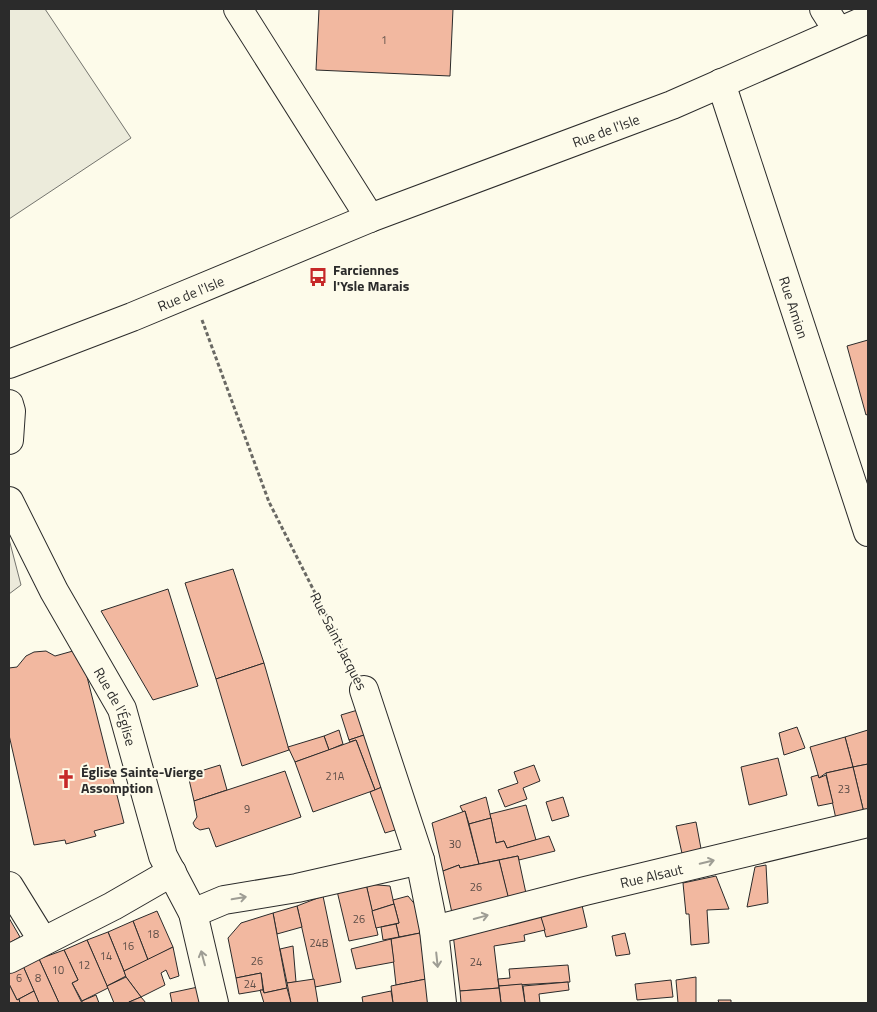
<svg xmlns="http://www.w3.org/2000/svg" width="877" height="1012" font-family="'Titillium Web',sans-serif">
<rect width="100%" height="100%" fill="#fdfbea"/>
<polygon fill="#ecebdb" stroke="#74746e" points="9,9 45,9 131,138 9,219"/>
<polygon fill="#eceadb" stroke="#74746e" points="9,539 21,585 9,594"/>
<g fill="#f2b8a0" stroke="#2b2b2b">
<polygon points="319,9 453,9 450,76 316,70"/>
<polygon points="868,340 868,414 866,415 847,346"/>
<polygon points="233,569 264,663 216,679 185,583"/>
<polygon points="168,589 198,686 153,700 101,611"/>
<polygon points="80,649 124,823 94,831 96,836 66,844 65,840 34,845 9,735 9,668 17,667 26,656 34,652 46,651 55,656"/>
<polygon points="264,663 289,750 242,766 216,679"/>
<polygon points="361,709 370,733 349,740 341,715"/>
<polygon points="797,727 805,748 784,755 779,733"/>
<polygon points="339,730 343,744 329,750 324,736"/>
<polygon points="868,730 868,764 853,767 845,737"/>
<polygon points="370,733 389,784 375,790 356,740 350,742 349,740"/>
<polygon points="324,736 329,750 295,762 288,747"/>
<polygon points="845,737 853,767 826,773 819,778 810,747"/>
<polygon points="356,740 375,790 313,812 295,762"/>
<polygon points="778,758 787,795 749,805 741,767"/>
<polygon points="868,764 868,812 864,813 853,767"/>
<polygon points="220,765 227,790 194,801 188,775"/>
<polygon points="534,765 540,781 523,788 527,799 505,807 498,790 518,783 514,772"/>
<polygon points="853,767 864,813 836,819 826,773"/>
<polygon points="285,771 301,817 216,847 209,828 200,830 195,827 193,823 197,817 194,801"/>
<polygon points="818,775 819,778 826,775 833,803 818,806 811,777"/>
<polygon points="389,784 405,827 385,833 370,792"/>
<polygon points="486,797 491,818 469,824 465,811 463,812 460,806"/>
<polygon points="563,797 569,816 552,821 546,802"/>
<polygon points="526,805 536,840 507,848 504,841 496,843 490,814"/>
<polygon points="465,811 479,864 460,868 459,865 443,871 432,823"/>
<polygon points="491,818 496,843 504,841 507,848 549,836 555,851 519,860 518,856 479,864 469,824"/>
<polygon points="696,822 702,854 683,858 676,826"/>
<polygon points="518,856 527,898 509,902 499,860"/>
<polygon points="499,860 510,904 452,913 443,871 459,865 460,868"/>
<polygon points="766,865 768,903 747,907 755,867"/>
<polygon points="716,876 729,909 707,910 709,943 691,945 689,914 686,914 683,883"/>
<polygon points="366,884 390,886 394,904 372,911"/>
<polygon points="366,884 378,935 349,941 337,891"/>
<polygon points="323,896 341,982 315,987 297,906"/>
<polygon points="408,896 418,908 420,933 399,937 396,924 399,923 393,900"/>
<polygon points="581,901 587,927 546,937 540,914"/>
<polygon points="394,904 399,923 376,928 372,911"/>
<polygon points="297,906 302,927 277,934 273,913"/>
<polygon points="157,911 173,947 148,960 133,921"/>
<polygon points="273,913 287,988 264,993 261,973 236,978 228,938 241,923"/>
<polygon points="540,914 545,930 524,935 525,941 494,946 499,988 460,991 453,934"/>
<polygon points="9,918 20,937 9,943"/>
<polygon points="133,921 148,960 124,971 108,932"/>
<polygon points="396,924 399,937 383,940 381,927"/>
<polygon points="108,932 126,976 107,986 87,940"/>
<polygon points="420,933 426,979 396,985 391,939"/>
<polygon points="625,933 630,954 616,956 612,936"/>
<polygon points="391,939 394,962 356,969 351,949"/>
<polygon points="87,940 108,988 82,1001 72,983 78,980 64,950"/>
<polygon points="293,946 296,982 287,983 280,949"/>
<polygon points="173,947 179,976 170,979 166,970 161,973 165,985 141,997 126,977 124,971"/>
<polygon points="64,950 78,980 72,983 82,1003 59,1003 39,959"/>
<polygon points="39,959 59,1003 39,1003 23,966"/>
<polygon points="568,965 570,982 499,986 498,979 510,978 509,969"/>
<polygon points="23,966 34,991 17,1000 9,984 9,972"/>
<polygon points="261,973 263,990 239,994 236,978"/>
<polygon points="126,977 141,997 127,1003 114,1003 107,986"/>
<polygon points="696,977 696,1003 678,1003 676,980"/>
<polygon points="314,979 318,1003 291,1003 287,983"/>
<polygon points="426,979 428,1003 393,1003 391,986"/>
<polygon points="671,980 673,997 637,1000 635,984"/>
<polygon points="568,982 569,990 539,994 540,1003 525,1003 523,986"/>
<polygon points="9,984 17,1000 19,999 20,1003 9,1003"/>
<polygon points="522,984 525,1003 501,1003 499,986"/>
<polygon points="198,987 204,1003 172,1003 170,993"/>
<polygon points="287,988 291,1003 264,1003 260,990 263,990 264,993"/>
<polygon points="499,988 501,1003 461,1003 460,991"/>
<polygon points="34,991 39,1003 20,1003 19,999"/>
<polygon points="391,991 393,1003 363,1003 362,997"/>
<polygon points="96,995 99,1003 82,1003 82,1001"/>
<polygon points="141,997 146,1003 129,1002"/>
<polygon points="718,1000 731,1000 731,1003 719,1003"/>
</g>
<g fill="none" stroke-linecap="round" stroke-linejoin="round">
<g stroke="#2b2b2b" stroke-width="30">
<g id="street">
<polyline points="238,9 370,218"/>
<polyline points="824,9 838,31"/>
<path id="s1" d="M721 83 868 532"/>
<path id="s2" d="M9 364 132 317 370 218 672 105 868 19"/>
<polyline points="9,404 11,411 9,440"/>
<path id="s3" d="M9 501 54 591 122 709 163 856 193 913 214 1003"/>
<polyline points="364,690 420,860 434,930 442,1003"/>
<polyline points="9,886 43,941"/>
<polyline points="193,913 224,900 297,888 420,860"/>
<path id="s4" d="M434 930 585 891 868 823"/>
<polyline points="9,959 113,906 172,872"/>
</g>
</g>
<polyline stroke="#6a6964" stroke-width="3" stroke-dasharray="4 2.5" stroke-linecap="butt" points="202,320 269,502 350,662"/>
<use href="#street" stroke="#fdfbea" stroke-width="28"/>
</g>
<defs><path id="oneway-shaft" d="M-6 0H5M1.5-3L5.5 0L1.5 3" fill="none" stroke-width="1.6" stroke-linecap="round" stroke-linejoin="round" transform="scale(1.25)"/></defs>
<g stroke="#9e9d94">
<use href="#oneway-shaft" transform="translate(707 862) rotate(-13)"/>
<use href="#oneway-shaft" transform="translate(239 898) rotate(-10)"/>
<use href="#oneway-shaft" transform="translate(481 917) rotate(-15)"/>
<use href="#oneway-shaft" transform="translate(203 958) rotate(-105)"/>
<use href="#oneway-shaft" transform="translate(437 960) rotate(84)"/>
</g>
<defs>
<g id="bus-bare" transform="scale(1.5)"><path d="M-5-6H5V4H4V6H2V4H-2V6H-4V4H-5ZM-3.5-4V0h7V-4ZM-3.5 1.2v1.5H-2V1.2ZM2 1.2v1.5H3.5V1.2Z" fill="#c62828" stroke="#fdfbea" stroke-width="2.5" paint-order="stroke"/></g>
<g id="church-bare" transform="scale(1.5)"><path d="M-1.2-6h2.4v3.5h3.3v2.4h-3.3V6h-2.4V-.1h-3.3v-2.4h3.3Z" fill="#c62828" stroke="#fdfbea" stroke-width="2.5" paint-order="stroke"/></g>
</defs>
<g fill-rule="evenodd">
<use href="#bus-bare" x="318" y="277"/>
<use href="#church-bare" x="66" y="779"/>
</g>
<g text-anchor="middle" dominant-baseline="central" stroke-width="4" stroke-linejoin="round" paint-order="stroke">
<g font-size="11" fill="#5d4e48">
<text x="384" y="40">1</text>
<text x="335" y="776">21A</text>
<text x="844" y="789">23</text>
<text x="247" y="809">9</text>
<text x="455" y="844">30</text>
<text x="476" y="887">26</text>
<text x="359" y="919">26</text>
<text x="153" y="934">18</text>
<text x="319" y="943">24B</text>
<text x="128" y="946">16</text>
<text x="106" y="956">14</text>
<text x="257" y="961">26</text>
<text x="476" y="962">24</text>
<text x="84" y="965">12</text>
<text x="58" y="970">10</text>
<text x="19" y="978">6</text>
<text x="38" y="978">8</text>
<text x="250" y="984">24</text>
</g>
<g font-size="14" fill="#2b2b2b" stroke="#fdfbea">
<text stroke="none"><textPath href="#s2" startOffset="641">Rue de l'Isle</textPath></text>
<text stroke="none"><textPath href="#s2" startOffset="195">Rue de l'Isle</textPath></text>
<text stroke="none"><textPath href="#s1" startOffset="236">Rue Amion</textPath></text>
<text transform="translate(339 641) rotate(63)">Rue Saint-Jacques</text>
<text stroke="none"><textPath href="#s3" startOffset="232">Rue de l'Église</textPath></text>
<text stroke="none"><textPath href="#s4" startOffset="224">Rue Alsaut</textPath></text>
</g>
<g font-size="14" font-weight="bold" fill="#2b2b2b" stroke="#fdfbea" text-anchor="start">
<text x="333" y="269">Farciennes<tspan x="333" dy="16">l'Ysle Marais</tspan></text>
<text x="81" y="771">Église Sainte-Vierge<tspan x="81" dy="16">Assomption</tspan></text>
</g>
</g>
<rect width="877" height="1012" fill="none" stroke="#2b2b2b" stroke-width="20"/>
</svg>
